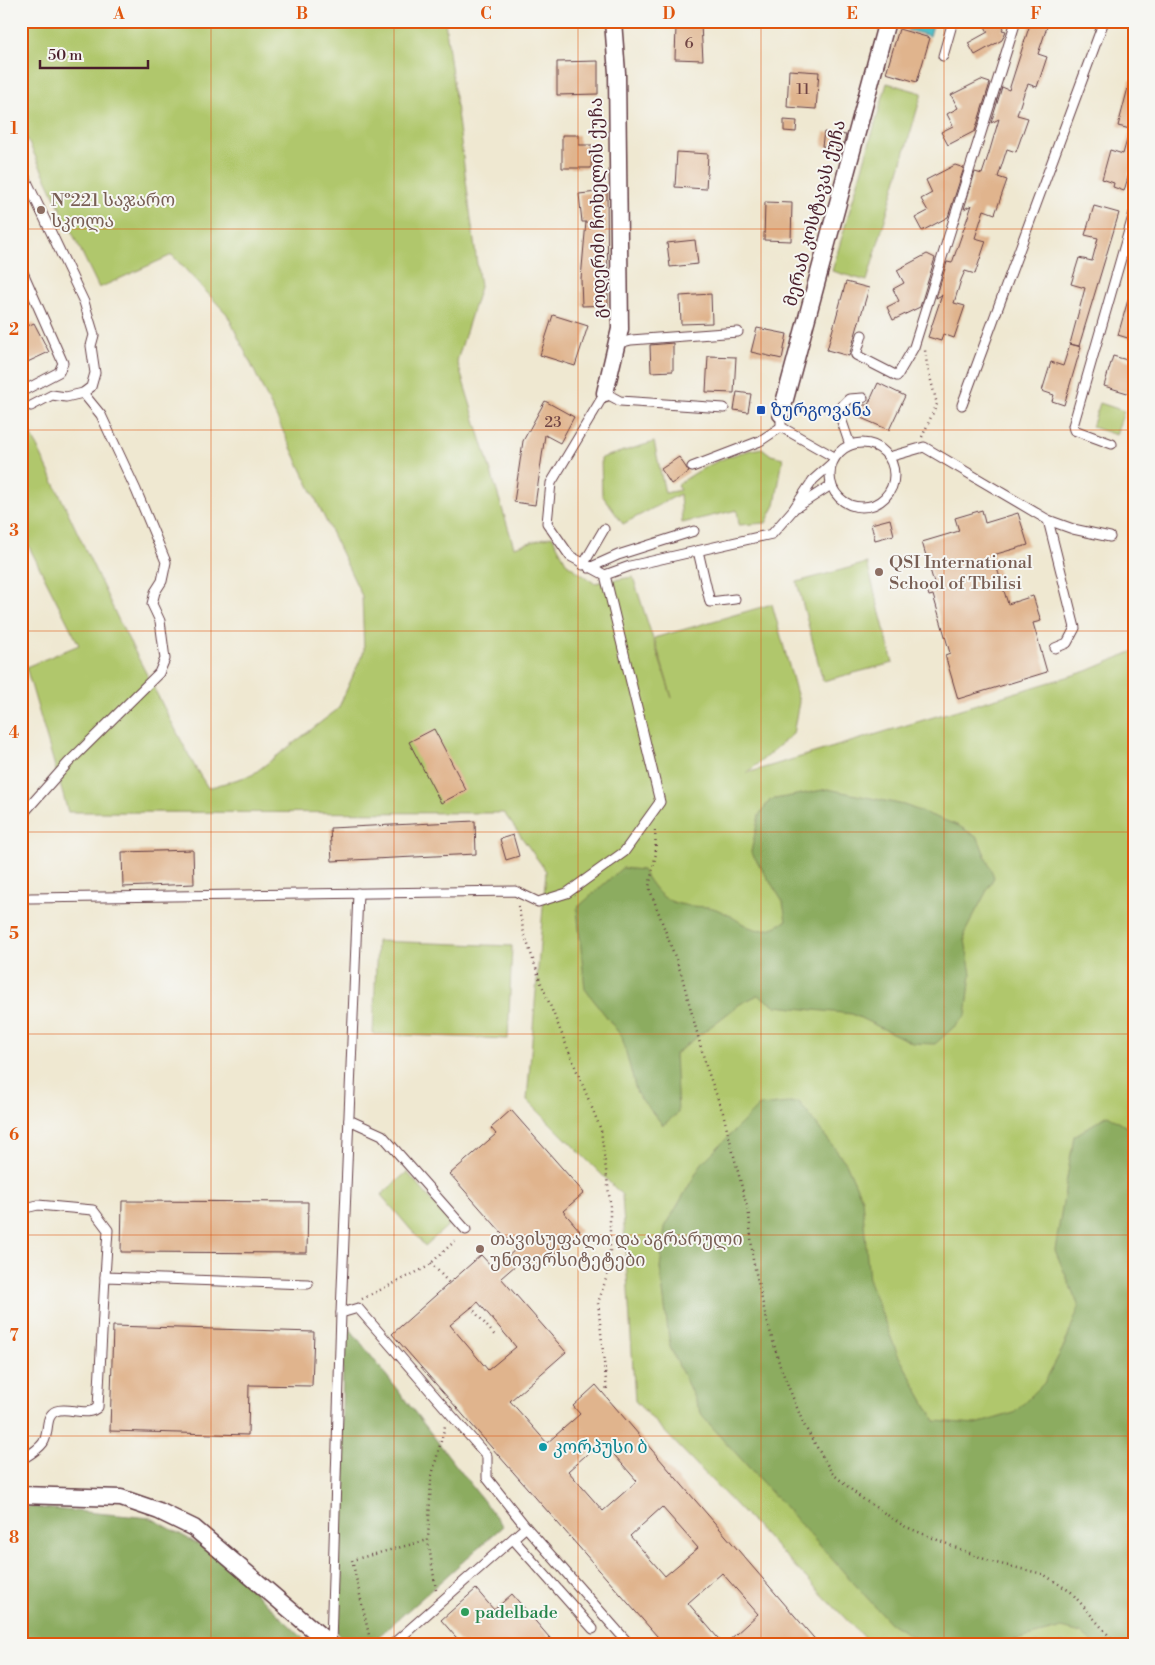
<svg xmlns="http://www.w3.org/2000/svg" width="1155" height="1665" font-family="'Libre Bodoni','Noto Serif Georgian',serif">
<rect width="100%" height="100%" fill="#f6f6f2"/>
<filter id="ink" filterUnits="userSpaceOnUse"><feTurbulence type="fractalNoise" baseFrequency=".02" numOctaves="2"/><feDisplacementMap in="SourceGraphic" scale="10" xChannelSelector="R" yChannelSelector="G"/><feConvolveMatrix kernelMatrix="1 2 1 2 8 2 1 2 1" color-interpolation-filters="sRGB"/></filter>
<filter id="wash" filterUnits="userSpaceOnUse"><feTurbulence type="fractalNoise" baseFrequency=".0096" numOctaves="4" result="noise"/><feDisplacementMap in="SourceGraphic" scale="20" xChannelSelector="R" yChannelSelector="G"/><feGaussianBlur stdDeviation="1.12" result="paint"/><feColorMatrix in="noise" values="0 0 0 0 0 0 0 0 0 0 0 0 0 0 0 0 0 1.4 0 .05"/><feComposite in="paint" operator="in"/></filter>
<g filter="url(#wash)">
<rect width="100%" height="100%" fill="#efe8d1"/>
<g fill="#b0c76c" stroke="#7d734c">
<polygon points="21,21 445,21 480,287 457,361 514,547 552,536 567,564 594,583 633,577 672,698 654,638 772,604 799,702 793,734 747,773 1087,671 1134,651 1134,1644 870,1644 635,1401 622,1195 527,1100 546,871 504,813 68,812 26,667 79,645 21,531 21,428 27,425 119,621 195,767 208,788 252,775 338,709 364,651 362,596 227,314 172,255 99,288 23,131"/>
<polygon points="887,83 922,93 867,281 832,271"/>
<polygon points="1100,403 1124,411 1116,435 1092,427"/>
<path d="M654 442 665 493 680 490 677 485C704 466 729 453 762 448L771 455 783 458 775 505 766 523 739 525 737 510 682 523 680 494 623 524 602 495 601 458Z"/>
<polygon points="867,563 893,663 823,681 797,582"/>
<polygon points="377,941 512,946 508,1039 373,1034"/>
<polygon points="407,1172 451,1223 425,1246 381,1195"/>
</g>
<g fill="#8cac60" stroke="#6b6646">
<path d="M828 789 904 805 959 826 978 838 994 877 964 934 971 974 966 1016 935 1044 913 1043 852 1014 776 1006 758 995 740 1004 675 1054 678 1113 663 1125 637 1094 622 1037 585 989 577 908 622 868 642 870C657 893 663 903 692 906 700 907 709 906 716 909 745 920 752 942 786 921L783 902 751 852 759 815 770 800Z"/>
<polygon points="799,1102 846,1163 862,1199 869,1281 897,1353 935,1421 976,1424 1014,1413 1044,1383 1064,1346 1079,1307 1055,1250 1074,1136 1108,1115 1134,1132 1134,1644 1094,1644 1081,1633 1062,1628 1000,1644 924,1644 890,1623 703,1417 670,1347 660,1268 665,1227 702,1163 759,1106"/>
<polygon points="344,1321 503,1526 370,1644 345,1644 337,1633"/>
<polygon points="30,1507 151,1518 214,1553 309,1644 21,1644 21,1508"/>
</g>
<polygon fill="#52c0c7" stroke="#4e7079" points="910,21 934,21 930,36 907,30"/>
<g id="blocks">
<g fill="#e0b48d" fill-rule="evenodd">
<polygon points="982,21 1007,21 1002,30 1006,31 1002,40 975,55 968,43 988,32"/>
<polygon points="1031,21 1049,21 1038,54 1047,57 1037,87 1028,84 1024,93 1017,115 1028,118 1016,152 1007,149 998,177 1007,180 995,214 984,210 975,238 986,241 975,274 965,271 961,280 954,303 965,306 954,338 943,334 941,341 928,337 942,295 936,298 947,262 952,263 972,205 964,209 975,172 982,174 989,153 999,119 991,123 1002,87 1009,90"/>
<polygon points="701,25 703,60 675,59 676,26"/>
<polygon points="899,29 930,38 917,82 886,73"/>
<polygon points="598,61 598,94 557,95 557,62"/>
<polygon points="789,70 819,72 816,109 787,107"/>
<polygon points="981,80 990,83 975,131 948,145 941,132 953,126 947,114 958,108 951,95"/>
<polygon points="1130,80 1134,80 1134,157 1124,191 1113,187 1114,183 1102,179 1110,150 1123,154 1130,129 1118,126"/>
<polygon points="784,120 797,121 796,132 784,131"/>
<polygon points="824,132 846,135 842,149 822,146"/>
<polygon points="562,135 579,135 579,145 592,145 591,168 562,168"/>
<polygon points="677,152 708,154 706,189 675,187"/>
<polygon points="955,165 964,168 948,217 922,231 915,218 928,211 921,199 932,193 926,180"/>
<polygon points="607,191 608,305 582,306 581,279 586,222 582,222 579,194"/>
<polygon points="765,202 792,203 791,241 764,240"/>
<polygon points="1094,206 1119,213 1079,346 1070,344 1085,288 1071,284 1079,258 1092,261 1098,238 1085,235"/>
<polygon points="695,240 698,264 670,267 667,243"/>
<polygon points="927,254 935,258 920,307 893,320 887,307 899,301 893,289 904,283 897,270"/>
<polygon points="846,282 869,288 849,356 827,350"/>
<polygon points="1130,293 1134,294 1134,340 1118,335"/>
<polygon points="711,294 712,323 681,324 680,296"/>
<polygon points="553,315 588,326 575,366 540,355"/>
<polygon points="34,323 49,352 21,365 21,329"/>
<polygon points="757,328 787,334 782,359 751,352"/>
<polygon points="673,343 673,371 651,372 650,345"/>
<polygon points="1070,344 1081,347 1064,405 1052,401 1054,395 1042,391 1051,362 1063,366"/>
<polygon points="708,356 736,357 734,393 706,392"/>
<polygon points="1113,356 1134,362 1134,395 1104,386"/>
<polygon points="878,383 905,396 889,430 854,415 858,405 868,405"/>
<polygon points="737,392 751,394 748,412 734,410"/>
<polygon points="545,401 574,417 560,443 545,435 535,505 514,502 523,441"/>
<polygon points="679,457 689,472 671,484 661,469"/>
<polygon points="982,510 985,523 1018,513 1028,545 993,555 1008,604 1033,596 1041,621 1033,623 1047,672 958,699 945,655 950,653 933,595 929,596 926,586 934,583 922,542 959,531 955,518"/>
<polygon points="890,519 894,535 875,540 871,524"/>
<polygon points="434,729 466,790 441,803 409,742"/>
<polygon points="475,821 476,854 332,861 330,828"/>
<polygon points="513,835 519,856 506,860 500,839"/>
<polygon points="193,850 194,884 123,887 122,852"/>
<path d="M511 1110 584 1193 563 1211 580 1231 535 1270 524 1258 501 1278 566 1352 510 1401 547 1443 580 1414 573 1406 596 1385 819 1644H725L758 1614 722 1573 688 1603 723 1644H664L392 1334 481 1255 494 1269 516 1249 450 1174 496 1134 491 1128ZM478 1302 516 1347 488 1370 450 1325ZM602 1441 637 1481 603 1511 568 1471ZM662 1507 698 1548 665 1576 630 1536Z"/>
<polygon points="122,1201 308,1202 307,1253 121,1252"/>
<polygon points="113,1326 314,1332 312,1386 249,1385 248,1435 110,1431"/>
<polygon points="476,1589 494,1610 512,1594 555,1644 462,1644 441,1620"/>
</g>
</g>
</g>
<g filter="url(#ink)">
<use href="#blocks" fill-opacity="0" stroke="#633d44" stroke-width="1"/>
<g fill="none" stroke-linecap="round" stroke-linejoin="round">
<g stroke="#633d44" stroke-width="11">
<g id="lane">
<polyline points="943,56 953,21"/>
<polyline points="21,169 84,302 94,335 91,346 95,373 91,387 83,393 66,397 52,395 31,406"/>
<polyline points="21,268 63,363 59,372 21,392"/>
<polyline points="862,335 856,355 897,376 914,347 1016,21"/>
<polyline points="616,344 631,340 738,332"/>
<polyline points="962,405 1104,21"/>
<polyline points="781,421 781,427 834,457"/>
<circle cx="862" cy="475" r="32"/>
<polyline points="1112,444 1074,430 1073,426 1134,213"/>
<polyline points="850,445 838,410 849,399 863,398"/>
<polyline points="889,457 924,447 1048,520 1073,529 1110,537"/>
<polyline points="692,467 760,441 781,427"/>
<polyline points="797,507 831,485"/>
<polyline points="1048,520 1075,628 1067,643 1055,648"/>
<polyline points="698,551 710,602 735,599"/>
<polyline points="583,565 604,529"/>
<polyline points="589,568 618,555 694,531"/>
<polyline points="605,575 630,566 772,534 793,510 813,480 831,464"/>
<polyline points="21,816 68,763 159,673 165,659 160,621 152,604 155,592 162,581 166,562 136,490 101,415 83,393"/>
<polyline points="358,893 341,1313 358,1308 487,1456 487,1478 526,1527"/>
<polyline points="30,898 515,891 538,902 567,893 624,852 660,802 605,575 570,556 547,523 551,483 605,393 620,401 724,408"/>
<polyline points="349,1120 382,1135 466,1230"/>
<polyline points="21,1209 38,1205 93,1210 108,1230 105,1277 308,1284"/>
<path d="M21 1460C29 1455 38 1450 43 1443 50 1433 44 1416 56 1411 68 1406 88 1418 98 1407L105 1277"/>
<polyline points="513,1539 593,1629"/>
<polyline points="331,1644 341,1313"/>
<polyline points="393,1644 526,1527 629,1644"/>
</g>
</g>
<g stroke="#633d44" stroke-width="19">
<g id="street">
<polyline points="605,393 620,329 617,73 613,21"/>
<polyline points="781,414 887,21"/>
<polyline points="21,1495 121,1498 159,1511 194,1528 330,1644"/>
</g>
</g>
<g stroke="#633d44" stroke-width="2.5" stroke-dasharray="1 4" stroke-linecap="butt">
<polyline points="922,437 937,404 927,365 925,350"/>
<polyline points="655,830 656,853 649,887 681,973 706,1066 723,1113 749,1215 753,1260 765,1313 780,1366 804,1425 832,1473 860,1497 904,1526 952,1546 992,1562 1043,1574 1071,1592 1116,1644"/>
<polyline points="518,906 524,933 541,983 601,1130 610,1202 610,1267 598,1303 607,1391"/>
<polyline points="431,1263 449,1283"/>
<polyline points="362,1299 427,1267 458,1238"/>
<polyline points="471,1307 496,1337"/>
<polyline points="436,1590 428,1540 431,1479 445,1426"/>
<polyline points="371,1644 352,1560 428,1540"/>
</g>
<use href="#lane" stroke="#fff" stroke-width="9"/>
<use href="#street" stroke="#fff" stroke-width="16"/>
</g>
</g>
<path fill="none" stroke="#e0560e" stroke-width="1" stroke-opacity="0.55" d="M211 21V1644M394 21V1644M578 21V1644M761 21V1644M944 21V1644M21 229H1134M21 430H1134M21 631H1134M21 832H1134M21 1034H1134M21 1235H1134M21 1436H1134"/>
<g fill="#8d6e63" stroke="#f6f6f2" stroke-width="2">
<circle cx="41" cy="210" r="5"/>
<circle cx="879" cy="572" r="5"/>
<circle cx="480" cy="1249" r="5"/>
</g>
<rect fill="#1a4fb4" stroke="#f6f6f2" stroke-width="2" x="756" y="405" width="10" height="10" rx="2.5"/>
<circle fill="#0f9aa8" stroke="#f6f6f2" stroke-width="2" cx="543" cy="1447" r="5"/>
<circle fill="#2e9e5b" stroke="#f6f6f2" stroke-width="2" cx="465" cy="1612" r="5"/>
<g text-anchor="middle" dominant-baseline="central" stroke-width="4" stroke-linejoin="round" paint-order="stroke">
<g font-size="15" fill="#704444">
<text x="689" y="43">6</text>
<text x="803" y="89">11</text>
<text x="553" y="422">23</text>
</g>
<g font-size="18" fill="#785e54" stroke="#f6f6f2" text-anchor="start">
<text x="51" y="200">№221 საჯარო<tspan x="51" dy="21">სკოლა</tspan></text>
<text x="889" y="562">QSI International<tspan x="889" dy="21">School of Tbilisi</tspan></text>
<text x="490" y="1239">თავისუფალი და აგრარული<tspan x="490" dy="21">უნივერსიტეტები</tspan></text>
</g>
<g font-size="18" fill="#4a1f2b" stroke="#f6f6f2">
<text transform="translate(598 208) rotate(-91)">გოდერძი ჩოხელის ქუჩა</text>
<text transform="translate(815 213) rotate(-75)">მერაბ კოსტავას ქუჩა</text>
</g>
<g font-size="18" fill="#164399" stroke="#f6f6f2" text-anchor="start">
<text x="771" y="410">ზურგოვანა</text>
</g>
<g font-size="18" fill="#0d838f" stroke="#f6f6f2" text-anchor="start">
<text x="553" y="1447">კორპუსი ბ</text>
</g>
<g font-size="18" fill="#27864d" stroke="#f6f6f2" text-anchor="start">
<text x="475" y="1612">padelbade</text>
</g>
</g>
<rect width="1155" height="1665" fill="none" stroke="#f6f6f2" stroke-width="55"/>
<path d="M40 60v8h108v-8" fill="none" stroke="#4a1f2b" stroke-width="2.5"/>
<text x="48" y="60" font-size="15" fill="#4a1f2b" stroke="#f6f6f2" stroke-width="4" paint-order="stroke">50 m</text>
<rect x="28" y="28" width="1100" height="1610" fill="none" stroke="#e0560e" stroke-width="2"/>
<g font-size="16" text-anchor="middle" font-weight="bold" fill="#e0560e">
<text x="119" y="19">A</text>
<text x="302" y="19">B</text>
<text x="486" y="19">C</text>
<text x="669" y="19">D</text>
<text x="852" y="19">E</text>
<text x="1036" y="19">F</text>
<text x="14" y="134">1</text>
<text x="14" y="335">2</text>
<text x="14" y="536">3</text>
<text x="14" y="738">4</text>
<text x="14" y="939">5</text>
<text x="14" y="1140">6</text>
<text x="14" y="1341">7</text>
<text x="14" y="1543">8</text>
</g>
</svg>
